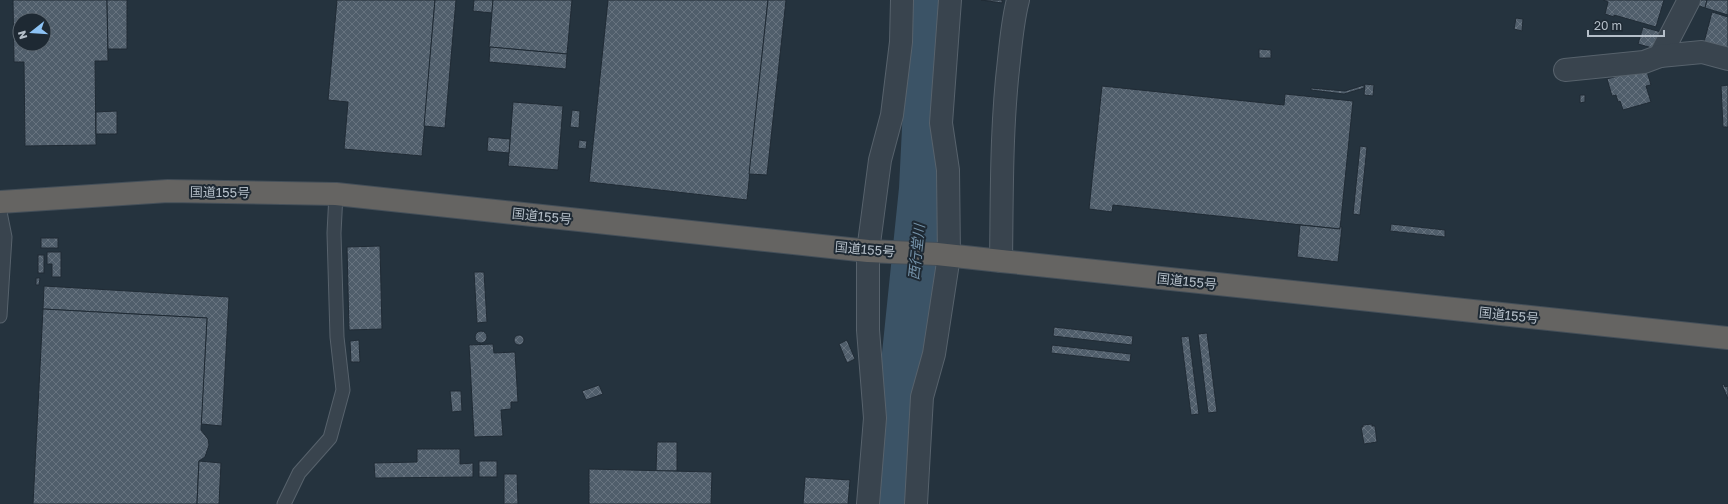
<svg xmlns="http://www.w3.org/2000/svg" width="1728" height="504" font-family="'Golos Text','Noto Sans JP',sans-serif">
<defs>
<pattern id="building-cross-hatch" width="8" height="8" patternUnits="userSpaceOnUse"><rect width="8" height="8" fill="#505e6b"/><path d="M0 0l8 8M0 8l8-8" fill="none" stroke="#67737f"/></pattern>
</defs>
<rect width="100%" height="100%" fill="#25333e"/>
<g fill="none" stroke-linecap="round" stroke-linejoin="round">
<polyline stroke="#3b5366" stroke-width="46" points="894,504 901,393 922,189 929,48 929,0"/>
</g>
<g fill="url(#building-cross-hatch)" stroke="#202b35" fill-rule="evenodd">
<path d="M13 0H107L108 61H95L96 145 25 146 24 62H14ZM20 20H44V44H20Z"/>
<polygon points="107,0 127,0 127,49 108,49"/>
<polygon points="337,0 435,0 422,156 344,149 348,102 328,100"/>
<polygon points="435,0 456,0 445,128 424,126"/>
<polygon points="474,0 493,0 492,13 473,11"/>
<polygon points="493,0 572,0 567,54 489,47"/>
<polygon points="608,0 768,0 747,200 589,182"/>
<polygon points="768,0 786,0 767,175 749,174"/>
<polygon points="981,0 1002,0 1002,3"/>
<polygon points="1603,0 1664,0 1656,27 1614,15 1614,17 1605,14 1608,2"/>
<polygon points="1699,0 1707,0 1705,8 1697,5"/>
<polygon points="1707,0 1728,0 1728,15 1705,8"/>
<polygon points="1712,12 1728,17 1728,53 1703,46"/>
<polygon points="1516,18 1523,19 1522,31 1514,29"/>
<polygon points="1643,27 1661,32 1656,49 1638,44"/>
<polygon points="490,47 567,54 566,69 489,62"/>
<polygon points="1259,49 1271,50 1271,58 1259,58"/>
<polygon points="1646,68 1651,85 1646,86 1651,102 1623,110 1620,101 1618,102 1616,95 1612,96 1607,79"/>
<polygon points="1365,84 1374,85 1373,96 1364,95"/>
<polygon points="1364,85 1364,88 1344,94 1311,90 1311,88 1345,91"/>
<polygon points="1728,85 1728,127 1723,127 1721,86"/>
<polygon points="1102,86 1284,105 1285,94 1353,101 1340,229 1113,205 1112,212 1089,209"/>
<polygon points="1580,95 1585,95 1585,102 1580,103"/>
<polygon points="513,102 563,106 558,170 508,166"/>
<polygon points="572,110 580,111 579,128 570,127"/>
<polygon points="117,111 117,134 96,134 96,112"/>
<polygon points="488,137 510,139 509,153 487,151"/>
<polygon points="579,140 587,141 586,149 578,148"/>
<polygon points="1360,146 1367,147 1360,215 1353,214"/>
<polygon points="1391,224 1445,230 1445,237 1390,231"/>
<polygon points="1300,225 1340,229 1340,227 1342,227 1338,262 1297,257"/>
<rect x="41" y="238" width="17" height="10"/>
<polygon points="380,246 382,329 349,330 347,247"/>
<polygon points="47,252 61,252 61,277 52,277 52,264 47,264"/>
<rect x="38" y="255" width="6" height="18"/>
<polygon points="474,272 484,272 487,322 477,323"/>
<polygon points="36,278 40,278 39,285 36,285"/>
<polygon points="44,286 229,297 222,426 201,424 207,318 43,309"/>
<polygon points="43,309 207,318 201,430 208,439 209,445 205,457 199,461 197,504 33,504"/>
<polygon points="1054,327 1133,336 1132,345 1053,336"/>
<circle cx="481" cy="337" r="6"/>
<polygon points="1207,333 1217,412 1208,413 1198,334"/>
<circle cx="519" cy="340" r="5"/>
<polygon points="1189,336 1199,414 1191,415 1181,337"/>
<polygon points="359,340 360,362 351,362 350,341"/>
<polygon points="847,340 855,359 847,363 839,344"/>
<polygon points="493,344 494,353 515,352 518,402 511,402 511,409 501,410 503,436 474,437 469,345"/>
<polygon points="1052,345 1131,354 1130,362 1051,353"/>
<polygon points="1724,384 1725,387 1728,386 1728,399 1722,385"/>
<polygon points="599,385 603,394 586,400 582,391"/>
<polygon points="450,391 461,391 462,411 452,412"/>
<polygon points="1372,424 1372,426 1375,426 1377,442 1364,444 1361,427 1363,427 1363,425"/>
<polygon points="657,442 677,442 677,471 656,471"/>
<polygon points="417,449 460,449 460,464 473,463 473,477 375,478 374,463 417,462"/>
<polygon points="199,461 221,463 219,504 197,504"/>
<rect x="479" y="461" width="18" height="16"/>
<polygon points="589,469 712,472 711,504 589,504"/>
<polygon points="504,474 517,474 518,504 504,504"/>
<polygon points="805,477 850,480 848,504 803,504"/>
</g>
<g fill="none" stroke-linecap="round" stroke-linejoin="round">
<g stroke="#57626c" stroke-width="15">
<g id="service">
<polyline points="0,212 5,237 0,316"/>
<polyline points="284,504 299,473 330,438 343,390 337,337 334,233 336,194"/>
</g>
</g>
<g stroke="#57626c" stroke-width="24">
<g id="minor">
<polyline points="1660,56 1689,0"/>
<polyline points="1565,70 1644,62 1660,56 1702,52 1728,59"/>
<path d="M1001 261C1002 194 1001 127 1009 60 1011 40 1013 19 1018 0"/>
<polyline points="868,504 875,418 868,330 868,251 880,160 892,115 901,42 902,0"/>
<polyline points="916,504 922,397 934,354 949,256 948,170 941,123 950,0"/>
</g>
</g>
<g stroke="#444f59" stroke-width="24">
<polyline id="trunk" points="0,202 168,191 336,194 868,251 937,254 1001,261 1728,338"/>
</g>
<use href="#service" stroke="#39444e" stroke-width="13"/>
<use href="#minor" stroke="#39444e" stroke-width="22"/>
<use href="#trunk" stroke="#656462" stroke-width="22"/>
</g>
<g text-anchor="middle" dominant-baseline="central" stroke-width="4" stroke-linejoin="round" paint-order="stroke">
<g font-size="13" fill="#b5bfc9" stroke="#1e2933">
<text transform="translate(220 192) rotate(1)">国道155号</text>
<text transform="translate(542 216) rotate(6)">国道155号</text>
<text transform="translate(865 249) rotate(5)">国道155号</text>
<text transform="translate(1187 281) rotate(6)">国道155号</text>
<text transform="translate(1509 315) rotate(6)">国道155号</text>
</g>
<g font-size="14" font-style="italic" fill="#7694ab" stroke="#1e2933">
<text transform="translate(916 252) rotate(-84)">西行堂川</text>
</g>
</g>
<g transform="translate(32 32) rotate(253)"><circle r="19" fill="#1e2933" stroke="#5a656f"/>
<path d="M0-3L7 15L0 10L-7 15Z" fill="#8dc3f5"/>
<text y="-6" font-size="11" font-weight="bold" text-anchor="middle" fill="#b5bfc9">N</text>
</g>
<path d="M1588 30v6h76v-6" fill="none" stroke="#b5bfc9" stroke-width="2"/>
<text x="1594" y="30" font-size="12" fill="#b5bfc9" stroke="#1e2933" stroke-width="3" paint-order="stroke">20 m</text>
</svg>
